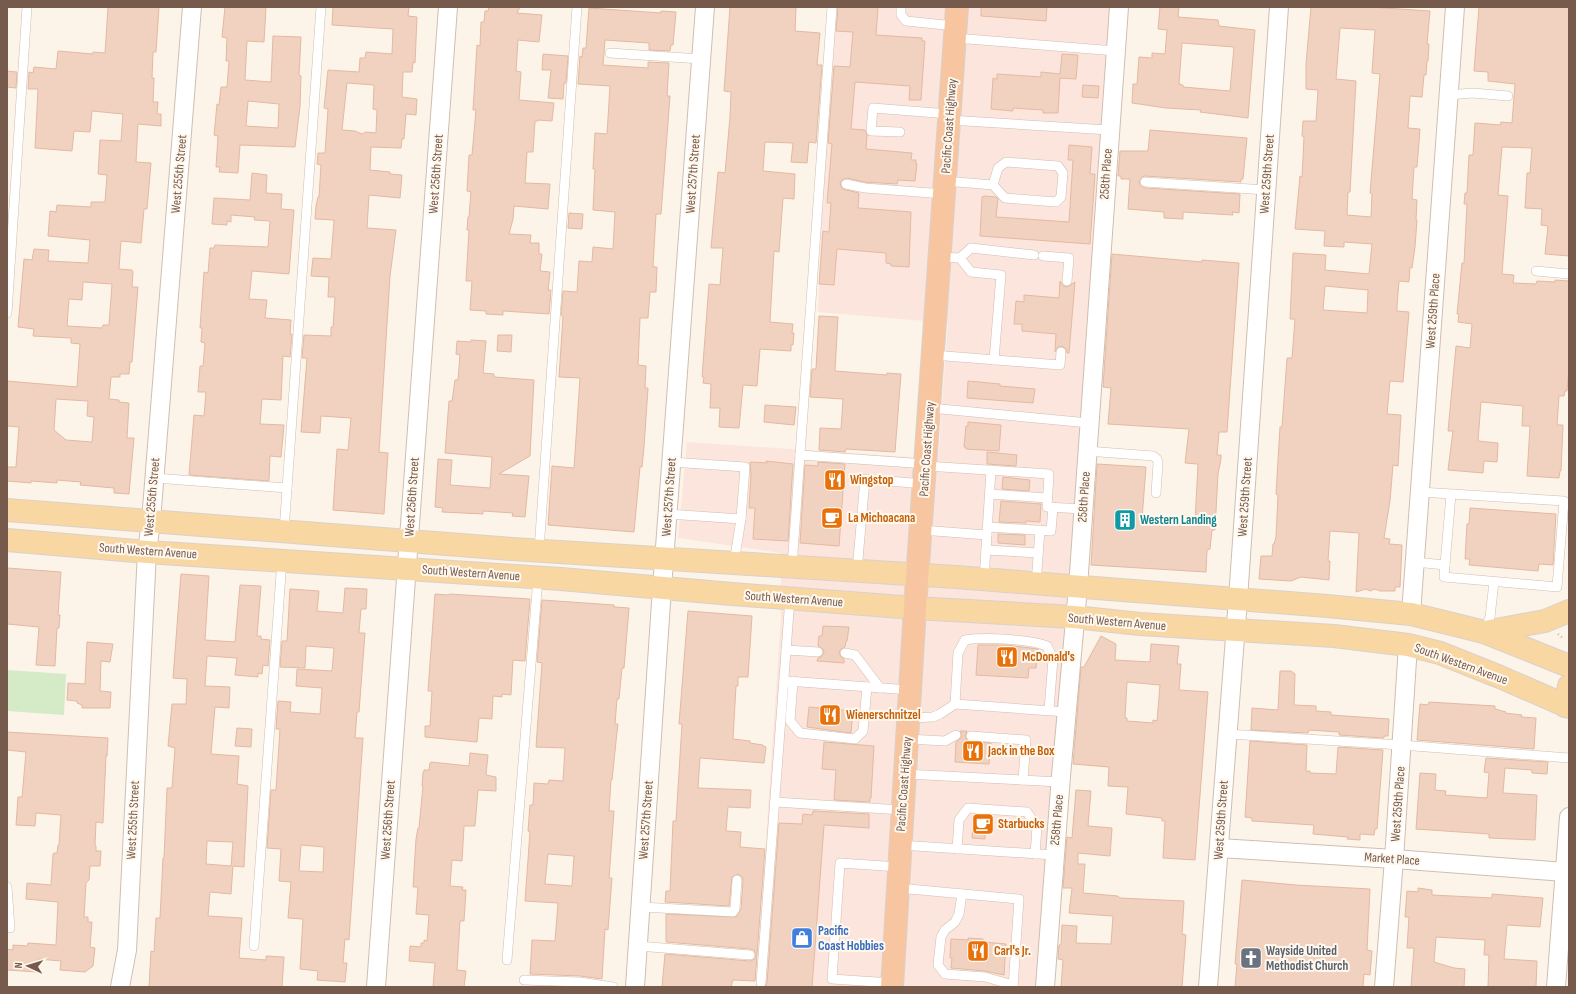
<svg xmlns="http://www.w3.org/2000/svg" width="1576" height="994" font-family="'Sofia Sans Condensed',sans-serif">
<rect width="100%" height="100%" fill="#fcf4e8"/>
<polygon fill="#fce5dc" points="830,7 1114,7 1036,987 756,987 781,618 781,553 678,538 687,442 938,459 948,323 818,312"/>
<polygon fill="#d5eac6" points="7,670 66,674 64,715 7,711"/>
<g fill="#f1d2c0" stroke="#e4b9a0" fill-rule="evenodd">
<path d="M108 7H159L156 52H153L152 78H154L153 102H158L157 114H161V126L138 124 136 162 151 163 147 209H144L141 243 121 241 119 269 132 270 133 272 132 287H138L132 362H130L129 374H120V377H111L109 399 119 400V402L129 403 127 438H134L129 494 114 493V488L80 485 81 482 57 480V483L31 481V483L7 481V467H16L19 427 7 426V381L77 387 80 344 71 343V338L33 336 34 329 18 327 24 259 32 260 34 249 49 250 48 261 88 263 90 240 48 236 50 211 56 212 57 205 91 207V202H105L107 175 98 174 100 140 121 141 123 114 92 111 90 132 74 131 72 151 35 148 38 89H28L29 72 33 73 34 67 56 69 58 51 93 54V52L105 53ZM83 282 112 284 109 325H103L102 328 67 326 69 299 82 300ZM56 399 88 401 87 416 94 417 92 442 66 440 54 430Z"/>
<path d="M225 7H266L264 42 247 41 245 80 271 82 273 36 301 37 299 75 301 76 300 106 295 147 240 145 238 173 219 172 220 167H216L218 136 214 135 217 104 219 105 221 87H227L229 61H226L227 38 222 37ZM248 101 279 104 278 128 246 126Z"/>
<path d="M333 7H409L408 16 417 17 415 63 413 62 412 72H403L402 97 417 99 416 115 406 114 404 139H402L401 148 371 147 370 170 390 172V174L402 175 400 198 369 195 367 228 396 230 390 276 379 452 388 453 384 514 333 510 337 449 348 450 351 418 321 416 320 433 301 432 307 358H302L304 335 331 336V327H333L335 297H328L329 277 311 276 313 258 331 259 334 220 315 219 316 206 318 197H319L321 165 317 164 318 153H325L328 109 324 108 328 70 359 72 360 58H365L366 52 392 54 393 29 332 25ZM347 83 374 85 373 109 377 110 376 133 366 132 362 134 355 131 342 130Z"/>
<polygon points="489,7 520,7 517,13 542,15 539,42 518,40 516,71 521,72 519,100 554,103 552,121 538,120 538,121 535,121 533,152 527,152 525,183 550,184 548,209 514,206 513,219 509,234 531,235 530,243 539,243 539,254 542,254 540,271 550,272 548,290 551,290 549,314 503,311 503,315 486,314 486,311 470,310 472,281 466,281 469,230 467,230 468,217 469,217 471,192 467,191 469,155 472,155 476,110 473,110 477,45 480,46 481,22 484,22 485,11 488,11"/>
<polygon points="730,7 796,7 795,31 820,33 817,65 822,65 816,143 809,142 807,163 791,162 793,143 765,142 763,171 795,174 794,199 783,198 779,252 774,251 770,322 793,324 792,333 794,333 793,345 791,345 791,351 760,349 757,386 743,385 739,428 719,427 720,408 710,408 711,384 703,383 704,377 702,377 709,284 720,285 723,248 711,248 718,172 725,173 730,117 731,92 724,91"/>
<polygon points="838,7 878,7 876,35 922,38 922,41 925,41 921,100 909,100 910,86 855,82 851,129 865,130 867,135 866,149 912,153 911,160 916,160 916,164 917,164 915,181 898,180 897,184 864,182 847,178 842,180 840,183 842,189 859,193 858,208 911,212 909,267 891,266 891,264 886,263 886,253 837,249 834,285 819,284 823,231 829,232 831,203 827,203 832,144 828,143 834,66 850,67 853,32 836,31"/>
<polygon points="981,7 1047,7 1046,21 981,16"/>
<path d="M1160 7H1179L1178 17 1218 20 1219 26 1255 30 1248 118 1200 112 1201 110 1166 108 1132 103 1133 84H1137L1139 57 1152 58V53L1165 54 1167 30 1158 29ZM1182 43 1234 47 1230 91 1183 87V85L1179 84Z"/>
<path d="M1311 7H1369L1430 11 1427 44H1429L1428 61H1427L1426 75H1424L1422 97 1410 96 1408 128 1420 129 1417 167H1414L1412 199 1417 200 1416 220H1417L1415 247 1412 268 1410 267 1409 282 1399 281 1397 306V311L1409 312 1403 382 1390 381 1387 414 1401 415 1398 466 1393 465 1390 501 1384 538 1390 539 1389 544 1402 545 1400 587H1395V591H1380L1375 589 1370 591 1366 589 1356 592 1359 533 1330 531 1328 561H1330L1329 580 1301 577 1291 581 1259 579 1261 556H1272L1273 544H1274L1276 537 1278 495 1276 494 1280 427H1282L1287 358H1292L1295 319H1290L1293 253 1326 255 1325 270 1369 274 1372 244 1344 242V247L1324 246 1325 231 1295 229 1300 176 1302 177 1304 137 1302 136 1303 121H1316L1318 90 1306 89V64ZM1340 28 1375 30 1372 73 1380 74 1370 193 1372 194 1371 217 1347 215 1348 192H1350L1356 81 1336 79ZM1325 286 1368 290 1367 313 1323 310Z"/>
<polygon points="1479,7 1569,7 1569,256 1545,254 1548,226 1541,225 1542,209 1525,208 1527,173 1530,173 1532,148 1502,147 1498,195 1508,196 1502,274 1514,275 1513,283 1536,284 1537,281 1555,282 1555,280 1569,281 1569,368 1567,391 1565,391 1564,396 1559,396 1557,425 1563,425 1561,471 1560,471 1559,478 1527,476 1530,426 1522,426 1523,406 1481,402 1478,441 1498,443 1497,462 1484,461 1483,473 1448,470 1453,431 1448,431 1456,346 1470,348 1472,324 1458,322 1459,314 1457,314 1462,263 1464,263 1467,204 1464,204 1465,193 1467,193 1469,155 1473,155 1475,123 1500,125 1501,122 1512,123 1515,84 1488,81 1488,72 1474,71"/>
<polygon points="589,8 661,13 661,11 676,12 673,45 671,45 670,51 649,50 649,43 605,40 603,65 648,68 648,62 669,63 667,96 670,96 661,214 656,214 653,267 657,267 656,292 650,292 648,318 640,318 638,365 646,366 645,388 648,388 644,447 642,467 640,467 634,532 548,525 552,466 574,468 580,378 559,377 563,317 561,315 563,291 577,292 579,261 592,262 593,247 613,249 615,212 593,210 595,169 593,169 595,133 607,134 610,86 578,84 580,56 582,57 583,48 586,48"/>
<polygon points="543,54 568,56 566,83 564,83 563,99 548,98 551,70 542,70"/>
<polygon points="1062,54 1078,55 1076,79 1060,78 1058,113 1043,113 1043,110 1013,108 1013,111 991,109 993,78 997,79 997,74 1041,77 1041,72 1060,74"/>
<polygon points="7,71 17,72 16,88 7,87"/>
<polygon points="1083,85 1099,86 1098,98 1082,97"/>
<polygon points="1150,130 1247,138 1243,179 1241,179 1241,182 1145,176 1142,177 1139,181 1140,185 1145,188 1240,194 1239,213 1232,212 1233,215 1183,212 1183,219 1164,218 1164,212 1128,209 1130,179 1121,179 1121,176 1118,176 1120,151 1148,151"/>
<polygon points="1069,145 1092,147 1090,174 1095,174 1090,244 980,236 982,197 984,196 996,197 998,199 996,217 1069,222 1073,160 1068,160"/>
<polygon points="252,173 267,175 266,193 282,194 281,209 294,210 289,274 252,271 249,299 267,300 265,318 291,320 290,334 292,334 290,357 283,356 281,400 262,399 260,424 284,425 281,457 270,456 269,481 189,475 194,415 204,416 206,392 198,392 200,366 203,366 205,343 201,342 202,328 200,328 204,272 208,273 210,248 214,248 215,245 268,247 270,221 254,220 255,217 231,215 231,222 227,221 227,225 212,224 214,198 250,200"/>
<polygon points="569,213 583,214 582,229 568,228"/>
<polygon points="1112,254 1202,262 1202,260 1239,263 1227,432 1219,432 1217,455 1221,455 1221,459 1218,474 1215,530 1212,530 1210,549 1207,550 1206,572 1091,565 1097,464 1146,467 1142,519 1195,522 1198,464 1185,463 1189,429 1108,424 1111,388 1103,387"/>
<polygon points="1060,281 1063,286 1067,287 1075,282 1069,353 1067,353 1066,349 1062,346 1058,347 1055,352 1056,334 1022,331 1022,324 1014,324 1016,301 1024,302 1024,295 1059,298"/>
<polygon points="819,316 838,317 835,371 887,375 887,373 901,374 895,452 846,449 845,452 819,450 820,428 841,429 843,399 810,397 812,369 816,369"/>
<polygon points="498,335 512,335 511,352 497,351"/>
<polygon points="471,340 486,341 483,373 494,374 494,377 534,380 530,456 499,474 529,476 525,517 512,516 513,513 483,511 483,514 442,512 443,508 435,507 438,459 452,460 450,485 490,488 492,457 445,453 449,401 452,401 455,380 458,380 460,355 456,354 457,341 471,342"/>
<polygon points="968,381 1000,384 1000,386 1035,389 1033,403 967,398"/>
<polygon points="765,405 796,407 794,425 764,422"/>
<polygon points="968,422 1001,425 999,451 966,449 966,447 964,447 966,426 968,426"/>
<polygon points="987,452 1017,455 1016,466 987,464"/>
<polygon points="766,461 793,464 788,541 753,539 755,508 749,508 751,475 750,462 767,463"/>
<polygon points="818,462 845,464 839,546 800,543 805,465 818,466"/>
<polygon points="1003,477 1030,480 1029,491 1002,489"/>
<polygon points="1001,501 1041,504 1040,522 1026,521 1026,523 999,522"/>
<polygon points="1470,508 1556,514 1553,565 1539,564 1538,571 1469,565 1470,559 1465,559 1467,524 1469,524"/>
<polygon points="998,534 1025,535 1025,545 998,543"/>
<polygon points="7,568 61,572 58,615 60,615 59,628 57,628 55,666 36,665 39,627 7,624"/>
<path d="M181 574 209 576 205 640 235 642 240 585 261 586 257 636H261V639L270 640 268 666 263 665 262 674 258 673V677L235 675 237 658 207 656 205 686 230 687 229 708 215 707 211 754 239 756 237 784 248 786 244 867 233 866 231 894 210 892 208 916 242 918 239 958 266 960V956L284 957 282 987H149L151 951 154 952 156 918H160L163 858H164L167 788H172L175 748 168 746 172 704H186L187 679 173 678ZM207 841 233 842 231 866 206 864Z"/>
<path d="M345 588 367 589 366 609H361L359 633H365L359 712H357L355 738H363L349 940 345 939 343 963H347L345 982 317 980 318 971 300 969 303 919 288 918 291 882 279 881 281 849 267 848 271 790H276L280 729H276L278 701 291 702 290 712 320 714 322 688 296 686 297 669 332 671 334 648 306 646 305 668 280 667 282 641H287L290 589 319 591 317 611 343 613ZM301 845 324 847 323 872 299 871Z"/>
<polygon points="435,594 449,595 449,594 530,599 525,661 513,660 511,695 502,694 502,697 493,696 492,719 479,718 477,742 425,737 425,726 430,726 432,691 428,691"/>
<path d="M542 600 614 605V607L629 608 624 668H622L619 699H617L615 724H618L617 732 612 780H611L609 811H614L609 878H612L608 930 605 929 602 979 580 976 530 974 532 940 555 941 558 903 525 901 530 832 528 831 530 805H533L534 783 548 784 549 780 563 781 565 748 536 747 542 663 537 662ZM548 854 574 856 572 886 545 884Z"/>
<polygon points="688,611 752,616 748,677 738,677 738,686 736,686 733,739 750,741 750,743 763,745 763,746 766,747 764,763 700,758 698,788 751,790 750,808 728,807 726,831 741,832 740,847 765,849 755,981 733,980 731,987 662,987 665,954 750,961 755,959 756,955 754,950 750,949 666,942 666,914 736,917 741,909 743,880 742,877 738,874 732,877 729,906 665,902 666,891 670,891 673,821 676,821 682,724 679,724"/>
<polygon points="823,626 849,627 847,641 846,641 845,647 841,649 839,652 841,657 844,659 844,663 817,661 818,658 821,657 824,653 823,649 818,646 819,636 822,636"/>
<path d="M1101 636 1116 644 1115 660 1150 662 1151 644 1179 646 1177 664H1181L1179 690 1208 692 1195 860 1163 858 1165 821H1162V818L1126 814 1128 787 1108 786 1109 767 1073 764 1081 667H1084ZM1127 682 1160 685 1157 721 1153 720V723L1127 721V718H1125Z"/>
<polygon points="87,642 113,644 110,662 101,661 100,691 111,692 110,708 82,708 82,705 77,703 77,701 67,700 68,683 85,684"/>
<polygon points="978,645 1006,645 1038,649 1036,668 1029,668 1028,678 976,675"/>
<polygon points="1280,671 1291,671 1295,674 1294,705 1316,706 1316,711 1331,712 1331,715 1389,719 1388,736 1384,736 1384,738 1339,735 1339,732 1309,730 1308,733 1251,730 1252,708 1278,710"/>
<polygon points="1429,702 1495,706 1495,709 1506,712 1505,713 1522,715 1521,717 1536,718 1534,749 1417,740 1420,704 1428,705"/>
<polygon points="809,707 853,711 851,733 807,727"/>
<polygon points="237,728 252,729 251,747 235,746"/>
<polygon points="960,731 967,731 965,736 968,741 991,743 989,764 955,762 956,742 961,738 962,736"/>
<polygon points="7,732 108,738 107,756 106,756 103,823 96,822 95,845 96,846 96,851 101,851 100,866 90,866 89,880 86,883 84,917 88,917 88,922 92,922 90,947 95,948 93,966 85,972 60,970 61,961 38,959 37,972 7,970 7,949 13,950 13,945 27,946 28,943 56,945 58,902 26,899 27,883 51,885 53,854 54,853 57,853 58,845 59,845 61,815 36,813 35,826 16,825 18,797 22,797 26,752 7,750"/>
<polygon points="1250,741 1307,745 1306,771 1310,771 1310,773 1336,774 1338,747 1383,750 1377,829 1375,829 1374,835 1360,834 1360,840 1347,839 1348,837 1313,834 1314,825 1252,821 1252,818 1245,817"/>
<polygon points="824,742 874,746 871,798 870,798 870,802 834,800 836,770 822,769"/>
<polygon points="470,753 488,755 486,775 496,777 496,791 478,790 475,826 464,826 462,861 452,860 450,886 463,887 462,890 466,890 464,921 460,921 457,970 466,971 464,987 433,987 435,963 409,961 410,946 421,947 421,943 424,943 424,940 427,941 429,915 416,914 418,887 413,887 416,839 418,828 419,828 423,786 422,786 423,772 424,772 424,770 429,770 430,763 431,762 469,766"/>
<polygon points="1486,758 1548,762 1547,774 1532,773 1532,770 1505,768 1503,793 1537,795 1535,840 1489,838 1489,834 1416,829 1420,773 1436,774 1435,790 1446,791 1445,795 1487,798 1489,773 1484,772"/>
<polygon points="1076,790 1091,791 1088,826 1112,828 1110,856 1078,853 1078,864 1085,864 1083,893 1118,896 1120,898 1184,901 1182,934 1186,935 1182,987 1061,987 1063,960 1058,959 1059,945 1061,945 1062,925 1077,926 1076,943 1111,944 1113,916 1069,913 1072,888 1063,888 1067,837 1072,838"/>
<polygon points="813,811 869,814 869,828 824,825 812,987 765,987 767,983 779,823 802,824 803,814 812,815"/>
<polygon points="974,817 992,819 991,832 985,832 985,839 972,838"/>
<polygon points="1242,880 1296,885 1370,889 1367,950 1372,951 1370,975 1364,974 1363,987 1235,987 1237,964 1235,964"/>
<polygon points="1418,888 1432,890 1432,895 1492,898 1492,894 1543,898 1540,927 1507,925 1504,959 1537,961 1536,987 1488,987 1489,955 1484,955 1485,940 1436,937 1434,962 1454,968 1465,969 1464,987 1411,987 1414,948 1407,948 1409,917 1405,917 1407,891 1418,892"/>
<polygon points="968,938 983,939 983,942 1006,944 1004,975 985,971 951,968 952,958 950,958 951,939 968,940"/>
</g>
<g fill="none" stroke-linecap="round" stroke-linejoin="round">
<g stroke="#d0beb0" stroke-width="10">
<g id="service">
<polyline points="901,7 901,15 906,21 955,26"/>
<polyline points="955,38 1116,51"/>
<polyline points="610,53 701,59"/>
<polyline points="1448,95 1473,93 1508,96"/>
<polyline points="949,120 1109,130"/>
<polyline points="900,132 871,131 873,108 949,114"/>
<polyline points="945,181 993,185 1005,198 1056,202 1061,197 1063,173 1058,166 1006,162 998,168 993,185"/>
<polyline points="1145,182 1266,190"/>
<polyline points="846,184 865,188 944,194"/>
<polyline points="1043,256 1069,258 1067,281"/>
<polyline points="940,257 960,258 971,272 1001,275 994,360"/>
<polyline points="960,258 971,248 1034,255"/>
<polyline points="1536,271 1569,274"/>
<polyline points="7,313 27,7"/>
<polyline points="933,355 1060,365 1061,352"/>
<polyline points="930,408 1089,423"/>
<polyline points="1087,451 1153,456 1157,459 1158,463 1156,493"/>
<polyline points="800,455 926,464"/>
<polyline points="926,466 1049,474 1047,507 1083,509"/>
<polyline points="155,478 287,488"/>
<polyline points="1420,492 1564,501 1557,587 1444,577 1451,494"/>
<polyline points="990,494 1047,498"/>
<polyline points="668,514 741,519 745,467 671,462"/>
<polyline points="988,527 1051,531 1053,507"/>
<polyline points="921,530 987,535"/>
<polyline points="284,531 321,7"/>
<polyline points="539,550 577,7"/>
<polyline points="986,550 1038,553"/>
<polyline points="1415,562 1445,565"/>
<polyline points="734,563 741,519"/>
<polyline points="792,567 832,7"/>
<polyline points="857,571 865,479 924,484"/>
<polyline points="984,580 991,470"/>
<polyline points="1036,584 1040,530"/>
<polyline points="1485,631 1490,617 1494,582"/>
<polyline points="786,650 818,652"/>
<polyline points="845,653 855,655 880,688"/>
<polyline points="787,681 910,690"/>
<polyline points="793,681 790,721 800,733 855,739 863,731 867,687"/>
<path d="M955 704 958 653 965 640C985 637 1029 639 1047 646L1053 659 1049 710"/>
<polyline points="908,718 933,717 940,714 955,704 1066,712"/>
<polyline points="1227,734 1401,745 1569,758"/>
<polyline points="971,736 1026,740 1023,780"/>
<polyline points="907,739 945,741 956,735"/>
<polyline points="905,774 1060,782"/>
<polyline points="775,802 902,810"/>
<polyline points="900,845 1054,855"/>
<polyline points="957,849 959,820 968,808 1027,812 1037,827 1035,854"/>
<polyline points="7,887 10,928"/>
<polyline points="898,888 1019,899 1013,987"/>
<polyline points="962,894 959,914 955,922 945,930 941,937 938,965 945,974 985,977 1013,985"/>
<polyline points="641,907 733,912 735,909 737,880"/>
<polyline points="254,946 282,560"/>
<polyline points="638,946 750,955"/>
<polyline points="507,960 538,578"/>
<polyline points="524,980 580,982 613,987"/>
<polyline points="761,983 790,598"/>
<polyline points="892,983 832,979 840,863 899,867"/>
</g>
</g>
<g stroke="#d0beb0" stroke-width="20">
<g id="minor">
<polyline points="1411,614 1455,7"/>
<polyline points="1219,848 1394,859 1565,872"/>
<polyline points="120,987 127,950 147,552 151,521 192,7"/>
<polyline points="376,987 448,7"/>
<polyline points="635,987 662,588 705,7"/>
<polyline points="1045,987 1061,776 1078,587 1119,7"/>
<polyline points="1208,987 1238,599 1279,7"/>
<polyline points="1384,987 1394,859 1408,645"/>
<polyline points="1556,987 1569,817"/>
</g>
</g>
<g stroke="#d9d1cd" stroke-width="24">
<g id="primary">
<polyline points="7,510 512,549 956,577 1327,606 1411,614 1464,627 1484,632 1569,666"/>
<polyline points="7,540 147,552 561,579 732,594 915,608 1074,617 1140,624 1334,636 1408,645 1440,653 1500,677 1569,707"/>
<polyline points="1485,632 1545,621 1569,611"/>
<polyline points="1565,706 1569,686"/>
</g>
</g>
<g stroke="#d9d1cd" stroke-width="24">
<polyline id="trunk" points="892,987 915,608 957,7"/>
</g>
<polyline stroke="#d7b6a3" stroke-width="2.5" stroke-dasharray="1 3" stroke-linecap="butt" points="1558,634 1564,639"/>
<use href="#service" stroke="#fff" stroke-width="9"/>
<use href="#minor" stroke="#fff" stroke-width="18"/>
<use href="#primary" stroke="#f9d7a2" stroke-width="22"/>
<use href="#trunk" stroke="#f7c6a1" stroke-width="22"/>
</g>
<defs>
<g id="restaurant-square" transform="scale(1.15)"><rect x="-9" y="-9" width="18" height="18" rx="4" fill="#e8710a" stroke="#fff8ee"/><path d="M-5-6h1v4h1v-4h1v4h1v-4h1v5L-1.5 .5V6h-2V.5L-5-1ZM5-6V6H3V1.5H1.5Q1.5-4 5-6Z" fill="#fff"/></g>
<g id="cafe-square" transform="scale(1.15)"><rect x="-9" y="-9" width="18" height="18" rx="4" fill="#e8710a" stroke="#fff8ee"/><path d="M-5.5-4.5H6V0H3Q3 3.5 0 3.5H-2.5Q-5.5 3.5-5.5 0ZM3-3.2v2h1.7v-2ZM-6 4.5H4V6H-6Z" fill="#fff"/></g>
<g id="building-square" transform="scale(1.15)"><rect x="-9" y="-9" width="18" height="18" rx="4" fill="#0f9aa8" stroke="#fff8ee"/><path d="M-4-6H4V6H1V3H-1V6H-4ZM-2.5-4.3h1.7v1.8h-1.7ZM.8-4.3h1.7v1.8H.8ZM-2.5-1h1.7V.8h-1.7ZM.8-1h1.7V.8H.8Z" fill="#fff"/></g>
<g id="shop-square" transform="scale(1.15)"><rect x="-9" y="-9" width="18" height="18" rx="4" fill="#3f7fe0" stroke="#fff8ee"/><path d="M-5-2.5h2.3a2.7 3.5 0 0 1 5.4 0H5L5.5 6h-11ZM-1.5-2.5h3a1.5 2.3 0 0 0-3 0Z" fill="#fff"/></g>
<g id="church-square" transform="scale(1.15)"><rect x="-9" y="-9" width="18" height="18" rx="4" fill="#6b7280" stroke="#fff8ee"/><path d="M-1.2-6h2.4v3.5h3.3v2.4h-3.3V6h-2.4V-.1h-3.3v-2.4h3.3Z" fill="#fff"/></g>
</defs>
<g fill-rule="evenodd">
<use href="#restaurant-square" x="835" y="480"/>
<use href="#cafe-square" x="832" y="518"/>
<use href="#building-square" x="1125" y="520"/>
<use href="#restaurant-square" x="1007" y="657"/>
<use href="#restaurant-square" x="830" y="715"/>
<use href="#restaurant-square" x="973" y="751"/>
<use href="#cafe-square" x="983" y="824"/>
<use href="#shop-square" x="802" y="938"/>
<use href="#restaurant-square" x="978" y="951"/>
<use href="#church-square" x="1251" y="958"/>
</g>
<g text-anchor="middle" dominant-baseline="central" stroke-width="4" stroke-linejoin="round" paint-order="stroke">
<g font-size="13" fill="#765a4c" stroke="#fff8ee">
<text transform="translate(949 126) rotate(-86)">Pacific Coast Highway</text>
<text transform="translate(179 174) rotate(-85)">West 255th Street</text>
<text transform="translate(436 174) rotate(-86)">West 256th Street</text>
<text transform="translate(693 174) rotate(-86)">West 257th Street</text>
<text transform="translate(1106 174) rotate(-86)">258th Place</text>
<text transform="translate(1267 174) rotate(-86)">West 259th Street</text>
<text transform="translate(1433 311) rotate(-86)">West 259th Place</text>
<text transform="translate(927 449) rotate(-86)">Pacific Coast Highway</text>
<text transform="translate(152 497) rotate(-85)">West 255th Street</text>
<text transform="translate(412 497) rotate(-86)">West 256th Street</text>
<text transform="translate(669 497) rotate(-86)">West 257th Street</text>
<text transform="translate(1084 497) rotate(-86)">258th Place</text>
<text transform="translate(1245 497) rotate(-86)">West 259th Street</text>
<text transform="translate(148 551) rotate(4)">South Western Avenue</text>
<text transform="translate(471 573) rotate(4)">South Western Avenue</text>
<text transform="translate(794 599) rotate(4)">South Western Avenue</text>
<text transform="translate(1117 622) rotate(5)">South Western Avenue</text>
<text transform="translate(1461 664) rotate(20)">South Western Avenue</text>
<text transform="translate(904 784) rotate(-86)">Pacific Coast Highway</text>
<text transform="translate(1398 804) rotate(-86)">West 259th Place</text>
<text transform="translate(133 820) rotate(-87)">West 255th Street</text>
<text transform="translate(388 820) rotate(-86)">West 256th Street</text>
<text transform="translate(646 820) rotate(-86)">West 257th Street</text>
<text transform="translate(1057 820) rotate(-85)">258th Place</text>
<text transform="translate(1221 820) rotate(-86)">West 259th Street</text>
<text transform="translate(1392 859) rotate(4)">Market Place</text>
</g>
<g font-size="13" font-weight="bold" fill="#c56008" stroke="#fff8ee" text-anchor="start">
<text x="850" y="480">Wingstop</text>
<text x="848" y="518">La Michoacana</text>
<text x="1022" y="657">McDonald's</text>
<text x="846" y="715">Wienerschnitzel</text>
<text x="988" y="751">Jack in the Box</text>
<text x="998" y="824">Starbucks</text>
<text x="994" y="951">Carl's Jr.</text>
</g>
<g font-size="13" font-weight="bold" fill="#0d838f" stroke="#fff8ee" text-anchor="start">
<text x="1140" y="520">Western Landing</text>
</g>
<g font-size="13" font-weight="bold" fill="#366cbe" stroke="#fff8ee" text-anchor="start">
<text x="818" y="931">Pacific<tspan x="818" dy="15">Coast Hobbies</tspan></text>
</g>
<g font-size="13" font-weight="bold" fill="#5b616d" stroke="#fff8ee" text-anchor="start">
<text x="1266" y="951">Wayside United<tspan x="1266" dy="15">Methodist Church</tspan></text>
</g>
</g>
<rect width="1576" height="994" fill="none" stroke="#765a4c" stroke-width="16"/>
<g transform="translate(28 966) rotate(274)" stroke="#fff8ee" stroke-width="3" paint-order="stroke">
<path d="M0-3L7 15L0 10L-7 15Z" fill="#765a4c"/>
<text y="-6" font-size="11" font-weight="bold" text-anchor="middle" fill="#765a4c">N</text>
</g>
</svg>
